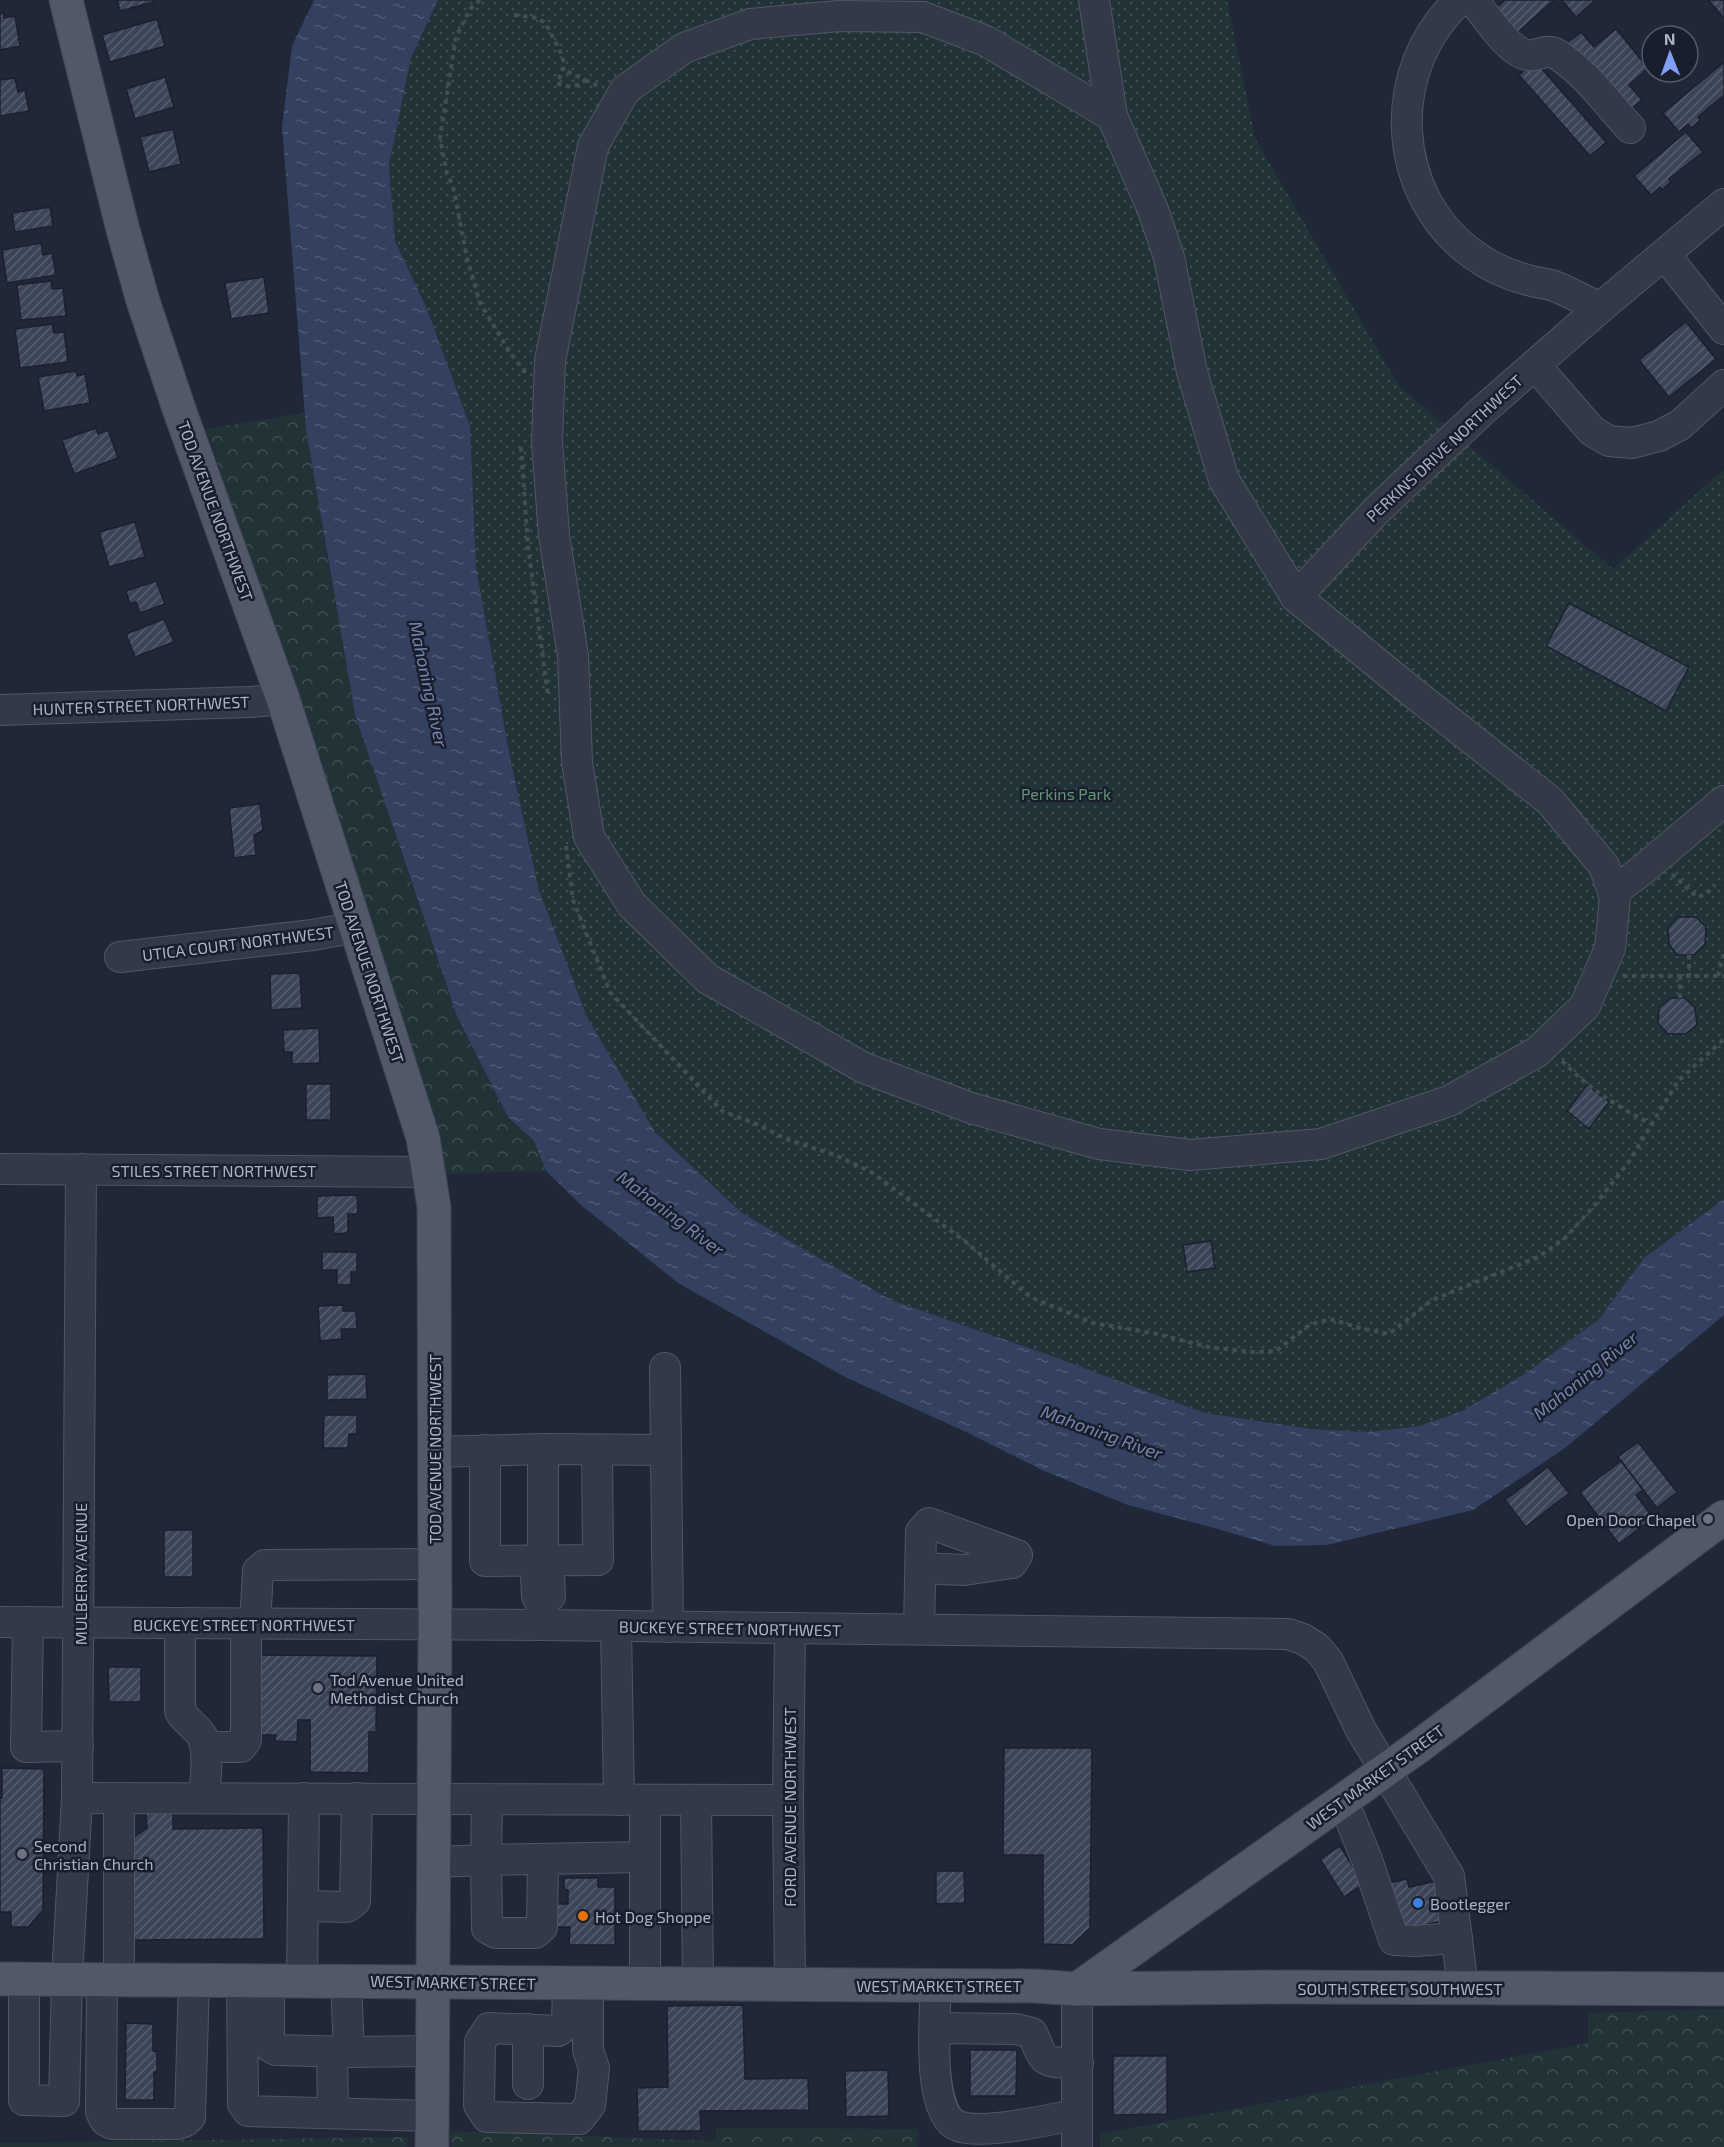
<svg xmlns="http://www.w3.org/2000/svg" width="1724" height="2147" font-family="'Exo 2',sans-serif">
<defs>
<pattern id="forest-crowns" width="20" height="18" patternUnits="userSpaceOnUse" patternTransform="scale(1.5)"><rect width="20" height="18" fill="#223338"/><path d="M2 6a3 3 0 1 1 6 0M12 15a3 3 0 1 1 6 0" fill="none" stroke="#3f4e53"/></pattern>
<pattern id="park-dots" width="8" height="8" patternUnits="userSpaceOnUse" patternTransform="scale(1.5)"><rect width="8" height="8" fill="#223338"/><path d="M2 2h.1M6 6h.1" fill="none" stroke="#3f4e53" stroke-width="1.8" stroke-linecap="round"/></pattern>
<pattern id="water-ripples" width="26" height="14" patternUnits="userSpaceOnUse" patternTransform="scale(1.5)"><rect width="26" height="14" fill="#33405f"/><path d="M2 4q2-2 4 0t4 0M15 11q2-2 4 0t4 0" fill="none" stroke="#4e5974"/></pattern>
<pattern id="building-hatch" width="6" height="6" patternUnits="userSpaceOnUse" patternTransform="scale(1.5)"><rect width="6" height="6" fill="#3c4457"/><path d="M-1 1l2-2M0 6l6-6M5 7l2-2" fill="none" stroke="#565d6e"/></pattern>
</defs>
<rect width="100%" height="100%" fill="#202737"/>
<g fill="url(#forest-crowns)">
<polygon points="305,413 332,586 397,841 457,1016 508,1117 534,1141 546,1171 442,1174 440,1144 206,429"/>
<polygon points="1724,2009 1724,2147 1100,2147 1100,2134 1588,2043 1588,2013"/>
<polygon points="717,2128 918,2129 917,2147 451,2147 450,2131 715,2141"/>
<polygon points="408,2137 407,2147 0,2147 0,2143"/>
</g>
<polygon fill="url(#park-dots)" points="438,0 1227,0 1255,138 1398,385 1613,569 1724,469 1724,1199 1644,1258 1599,1319 1526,1373 1462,1411 1420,1426 1369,1432 1312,1429 1205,1413 1049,1355 891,1300 742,1213 655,1132 587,1017 538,887 509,752 476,567 470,426 427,309 395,241 389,165 411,58"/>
<polygon fill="url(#water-ripples)" points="314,0 438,0 411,58 389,165 395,241 427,309 470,426 476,567 509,752 538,887 587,1017 655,1132 742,1213 891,1300 1049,1355 1205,1413 1312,1429 1369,1432 1420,1426 1462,1411 1526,1373 1599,1319 1644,1258 1724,1199 1724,1315 1565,1448 1473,1510 1327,1545 1275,1546 1218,1529 1128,1505 1044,1471 966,1432 847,1378 678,1283 581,1205 546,1171 534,1141 508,1117 457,1016 355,714 306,429 282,127 292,46"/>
<g fill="url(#building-hatch)" stroke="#1b202e" stroke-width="1.5">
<polygon points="117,0 152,0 153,2 120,11"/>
<polygon points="1505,0 1554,0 1509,40 1487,16"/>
<polygon points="1562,0 1595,0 1576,17"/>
<polygon points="1708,0 1724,0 1724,18"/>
<polygon points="0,13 3,13 4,18 15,16 20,46 0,50"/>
<polygon points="157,19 165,46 110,62 102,35"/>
<polygon points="1616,29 1648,68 1629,85 1642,100 1626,113 1567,43 1581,32 1594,47"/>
<polygon points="1535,61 1606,142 1590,156 1519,75"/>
<polygon points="1724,62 1724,95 1698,117 1700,120 1691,128 1688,124 1679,132 1663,113"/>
<polygon points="165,77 174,107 135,119 126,89"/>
<polygon points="15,78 18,92 25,90 29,111 0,116 0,80"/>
<polygon points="173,129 181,164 149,172 140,137"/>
<polygon points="1686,132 1703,152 1669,179 1671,182 1662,190 1660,187 1651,195 1634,176"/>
<polygon points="50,207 53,226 15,232 12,213"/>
<polygon points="41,243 43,255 52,253 56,275 7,283 2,250"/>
<polygon points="264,277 269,313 231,319 225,283"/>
<polygon points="51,281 52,289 63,288 66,316 21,320 17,285"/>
<polygon points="1686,322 1716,359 1669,397 1639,360"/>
<polygon points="52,324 54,333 64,332 68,362 20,368 15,329"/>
<polygon points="76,371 77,376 85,374 90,403 44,411 38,377"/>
<polygon points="96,428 98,434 108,430 118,458 74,474 62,440"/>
<polygon points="135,522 145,557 109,567 99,532"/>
<polygon points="156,581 165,604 140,613 136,602 130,604 126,591"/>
<polygon points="1569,603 1689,667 1666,711 1546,646"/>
<polygon points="164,619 174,642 135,657 126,634"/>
<polygon points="260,804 263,830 254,835 256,855 234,858 229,808"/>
<polygon points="1678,917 1696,917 1706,927 1705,944 1694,955 1677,955 1669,944 1668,928"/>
<polygon points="300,973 302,1008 271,1010 270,974"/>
<polygon points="1671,998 1685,998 1695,1008 1697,1025 1685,1034 1668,1034 1658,1023 1659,1008"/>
<polygon points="319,1028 320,1063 292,1064 292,1052 284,1052 283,1030"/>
<rect x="306" y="1084" width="25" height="36"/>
<polygon points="1587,1085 1609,1102 1589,1129 1567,1111"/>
<polygon points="357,1195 358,1214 348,1214 348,1233 334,1234 333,1217 317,1218 317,1196"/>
<polygon points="1211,1241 1215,1268 1187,1272 1183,1245"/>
<polygon points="322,1252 357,1252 357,1272 351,1272 351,1285 337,1285 337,1270 322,1270"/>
<polygon points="343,1305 343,1311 356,1311 357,1329 341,1329 342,1339 320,1341 318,1306"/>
<polygon points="366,1374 367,1399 327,1400 327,1375"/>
<polygon points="324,1415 357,1415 357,1434 349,1434 348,1448 323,1448"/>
<polygon points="1638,1442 1677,1492 1657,1508 1618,1457"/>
<polygon points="1621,1461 1643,1490 1636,1495 1653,1518 1619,1544 1580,1492"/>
<polygon points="1548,1467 1569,1493 1526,1527 1505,1500"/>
<rect x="164" y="1530" width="29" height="47"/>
<polygon points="259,1655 377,1656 376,1732 369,1732 369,1773 310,1772 310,1720 298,1720 297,1742 275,1741 276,1735 259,1735"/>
<polygon points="108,1667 141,1667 141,1702 109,1702"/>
<polygon points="1004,1748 1092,1748 1090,1928 1072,1945 1043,1944 1043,1855 1003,1855"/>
<polygon points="2,1768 44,1769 43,1910 28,1927 11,1927 11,1912 0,1912 0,1798 2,1798"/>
<polygon points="146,1812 173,1812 173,1829 263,1828 264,1939 134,1940 133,1838 147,1828"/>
<polygon points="1340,1846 1364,1884 1344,1897 1320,1859"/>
<polygon points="936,1871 964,1871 965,1903 936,1904"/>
<polygon points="564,1878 598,1878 598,1887 615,1887 615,1945 569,1945 570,1927 550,1927 550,1904 568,1904 568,1890 564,1889"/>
<polygon points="1407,1879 1409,1887 1441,1880 1450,1919 1395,1932 1384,1884"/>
<polygon points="743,2005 745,2079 808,2078 809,2110 700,2111 701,2131 638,2131 637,2088 668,2087 667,2006"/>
<polygon points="126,2023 153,2024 153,2051 157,2052 157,2072 154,2072 154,2100 125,2100"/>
<polygon points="970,2050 1017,2050 1016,2096 970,2096"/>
<polygon points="1113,2056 1167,2056 1167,2114 1113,2115"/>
<polygon points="888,2070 889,2116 846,2117 845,2071"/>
</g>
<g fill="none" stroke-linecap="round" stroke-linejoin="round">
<g stroke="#515665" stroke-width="32">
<g id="minor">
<polyline points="1094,0 1112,116"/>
<path d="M1460 0C1384 68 1390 196 1474 255 1490 267 1508 275 1528 280 1536 283 1546 283 1554 286 1570 292 1585 301 1600 308L1724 204"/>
<path d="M1473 0C1485 15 1509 52 1527 55 1538 57 1548 47 1558 55 1586 73 1608 104 1630 128"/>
<polygon points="839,16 923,17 986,41 1112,116 1153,210 1169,257 1192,372 1224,480 1296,597 1411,691 1550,801 1604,866 1615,897 1610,948 1585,1006 1537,1052 1449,1101 1321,1144 1190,1155 1099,1144 971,1108 864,1068 708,979 632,905 589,837 577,762 573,656 554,535 547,442 550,361 593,146 625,90 684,48 750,24"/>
<polyline points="1665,255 1724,329"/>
<polyline points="1535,365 1592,431 1609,441 1632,443 1659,436 1680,425 1724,385"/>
<polyline points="1296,597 1377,510 1482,411 1600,308"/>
<polyline points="0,710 250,702 283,699"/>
<polyline points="1613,892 1640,872 1724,801"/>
<polyline points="120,957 313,935 356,927"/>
<polyline points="0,1169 429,1172"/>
<polyline points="485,1450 485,1561 598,1560 597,1450"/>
<polyline points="666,1450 668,1627"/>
<polyline points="434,1452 543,1449"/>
<polyline points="543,1568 543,1449 666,1450 665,1368"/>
<polyline points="0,1622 541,1625 1288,1634 1303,1639 1317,1648 1328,1661 1361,1730 1449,1876 1463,1988"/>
<polyline points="28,1622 26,1747 78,1746"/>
<path d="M180 1623V1711C185 1721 197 1727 202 1736 210 1753 205 1780 204 1798"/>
<polyline points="255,1624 258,1571 265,1565 435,1564"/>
<polyline points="541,1625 542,1605 537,1596 536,1576 543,1568 549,1575 550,1596 542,1605"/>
<polyline points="616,1626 619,1800"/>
<polyline points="790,1628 788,1800 790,1985"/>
<polyline points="919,1629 921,1532 929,1523 1017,1555 1012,1563 964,1570 921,1568"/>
<polyline points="206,1747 241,1747 246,1740 246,1624"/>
<polyline points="77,1798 788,1800"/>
<polyline points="119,1798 119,1979"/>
<polyline points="696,1800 698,1984"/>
<polyline points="1343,1801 1367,1860 1394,1940 1415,1941 1457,1938"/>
<polyline points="543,1859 542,1927 535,1933 496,1933 487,1928 486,1860 645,1857"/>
<polyline points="434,1862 486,1860 487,1800"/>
<polyline points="303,1906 347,1907 355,1901 357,1798"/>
<polyline points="24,1979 24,2100 64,2101 67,1978 77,1798 81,1169"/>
<polyline points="102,1979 101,2112 105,2120 112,2124 178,2124 186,2121 190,2117 194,1980"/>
<polyline points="242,1980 243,2104 248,2111 432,2116"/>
<polyline points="269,1980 269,2046 276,2050 349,2052 432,2051"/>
<polyline points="302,1981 304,1798"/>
<polyline points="346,1981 349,2052"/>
<polyline points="568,1983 567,2024 558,2031 489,2028 480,2042 479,2105 487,2117 579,2119 590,2105 594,2068 588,2050 588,1983"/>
<polyline points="645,1983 645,1800"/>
<path d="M936 1985C935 2015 926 2114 958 2126 982 2135 1050 2120 1077 2114"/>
<path d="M935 2028 1016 2029 1032 2033C1036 2040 1039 2052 1043 2056 1049 2065 1068 2062 1078 2063"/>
<polyline points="332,2052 333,2113"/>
<polyline points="528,2084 528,2029"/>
<polyline points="1077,2147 1077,1989"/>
</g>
</g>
<g stroke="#3d4251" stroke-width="35">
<g id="major">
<polyline points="66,0 123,230 143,301 179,409 283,699 423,1138 434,1207 435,1625 432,2147"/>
<polyline points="0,1979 1035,1986 1077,1989 1283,1987 1724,1989"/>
<polyline points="1077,1989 1418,1747 1724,1517"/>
</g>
</g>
<g stroke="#3f5055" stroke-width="4" stroke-dasharray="4.5 4.5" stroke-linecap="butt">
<polyline points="480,0 470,9 456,37 440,138 447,174 453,186 467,258 480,303 511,354 524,370 524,374"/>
<path d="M514 15 538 18 546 24 561 53 564 63V67L557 83C567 88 577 88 585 80L564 70"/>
<polyline points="585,80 601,87"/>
<polyline points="521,447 528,546 548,696"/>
<polyline points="566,846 573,900 610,992 722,1111 756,1124 789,1140 835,1155 871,1172 966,1242 1030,1297 1093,1323 1157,1334 1208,1347 1252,1352 1276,1351 1309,1325 1330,1319 1360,1328 1389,1334 1432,1300 1538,1257 1565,1238 1594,1206 1628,1163 1678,1081 1724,1039"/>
<polyline points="1672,874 1697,897 1705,895 1715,885"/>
<polyline points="1689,955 1689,976"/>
<polyline points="1623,976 1724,976"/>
<polyline points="1718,976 1724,953"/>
<polyline points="1680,998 1680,976"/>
<path d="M1562 1061C1591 1090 1615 1105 1651 1124"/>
</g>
<use href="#minor" stroke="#333947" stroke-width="30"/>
<use href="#major" stroke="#515868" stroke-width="33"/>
</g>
<g fill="#6b7280" stroke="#191e2c" stroke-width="2">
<circle cx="1708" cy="1519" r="6"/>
<circle cx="318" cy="1688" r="6"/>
<circle cx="22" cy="1854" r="6"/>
</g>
<circle fill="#3f7fe0" stroke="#191e2c" stroke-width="2" cx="1418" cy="1903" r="6"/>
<circle fill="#e8710a" stroke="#191e2c" stroke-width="2" cx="583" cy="1916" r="6"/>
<g text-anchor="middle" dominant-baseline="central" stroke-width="5" stroke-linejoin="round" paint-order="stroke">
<g font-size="16" fill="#adb3c4" stroke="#191e2c">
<text transform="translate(1444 448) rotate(-43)">PERKINS DRIVE NORTHWEST</text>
<text transform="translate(216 511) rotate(70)">TOD AVENUE NORTHWEST</text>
<text transform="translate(141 705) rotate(-2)">HUNTER STREET NORTHWEST</text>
<text transform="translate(238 943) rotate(-7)">UTICA COURT NORTHWEST</text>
<text transform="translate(370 972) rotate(72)">TOD AVENUE NORTHWEST</text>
<text x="214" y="1170">STILES STREET NORTHWEST</text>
<text transform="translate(434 1449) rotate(-90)">TOD AVENUE NORTHWEST</text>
<text transform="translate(80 1574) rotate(-90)">MULBERRY AVENUE</text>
<text x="244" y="1624">BUCKEYE STREET NORTHWEST</text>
<text transform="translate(730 1628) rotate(1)">BUCKEYE STREET NORTHWEST</text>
<text transform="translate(1375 1777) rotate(-36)">WEST MARKET STREET</text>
<text transform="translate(789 1807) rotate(-90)">FORD AVENUE NORTHWEST</text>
<text transform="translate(453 1982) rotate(1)">WEST MARKET STREET</text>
<text x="939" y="1985">WEST MARKET STREET</text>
<text x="1400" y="1988">SOUTH STREET SOUTHWEST</text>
</g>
<g font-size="16" fill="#659476" stroke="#191e2c">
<text x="1066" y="793">Perkins Park</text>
</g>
<g font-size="16" fill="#adb3c4" stroke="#191e2c" text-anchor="start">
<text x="1696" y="1519" text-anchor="end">Open Door Chapel</text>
<text x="330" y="1679">Tod Avenue United<tspan x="330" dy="18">Methodist Church</tspan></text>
<text x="34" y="1845">Second<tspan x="34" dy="18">Christian Church</tspan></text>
<text x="1430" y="1903">Bootlegger</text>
<text x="595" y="1916">Hot Dog Shoppe</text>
</g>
<g font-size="18" font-style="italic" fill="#7586ad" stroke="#191e2c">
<text transform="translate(429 684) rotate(78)">Mahoning River</text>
<text transform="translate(671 1213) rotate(37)">Mahoning River</text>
<text transform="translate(1585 1375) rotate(-39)">Mahoning River</text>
<text transform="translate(1102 1432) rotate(20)">Mahoning River</text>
</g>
</g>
<g transform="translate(1670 54) rotate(359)"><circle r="28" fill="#191e2c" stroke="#545a69" stroke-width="1.5"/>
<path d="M0-4.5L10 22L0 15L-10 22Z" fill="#7f9ff8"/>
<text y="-9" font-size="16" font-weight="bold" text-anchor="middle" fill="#adb3c4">N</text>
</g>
</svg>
